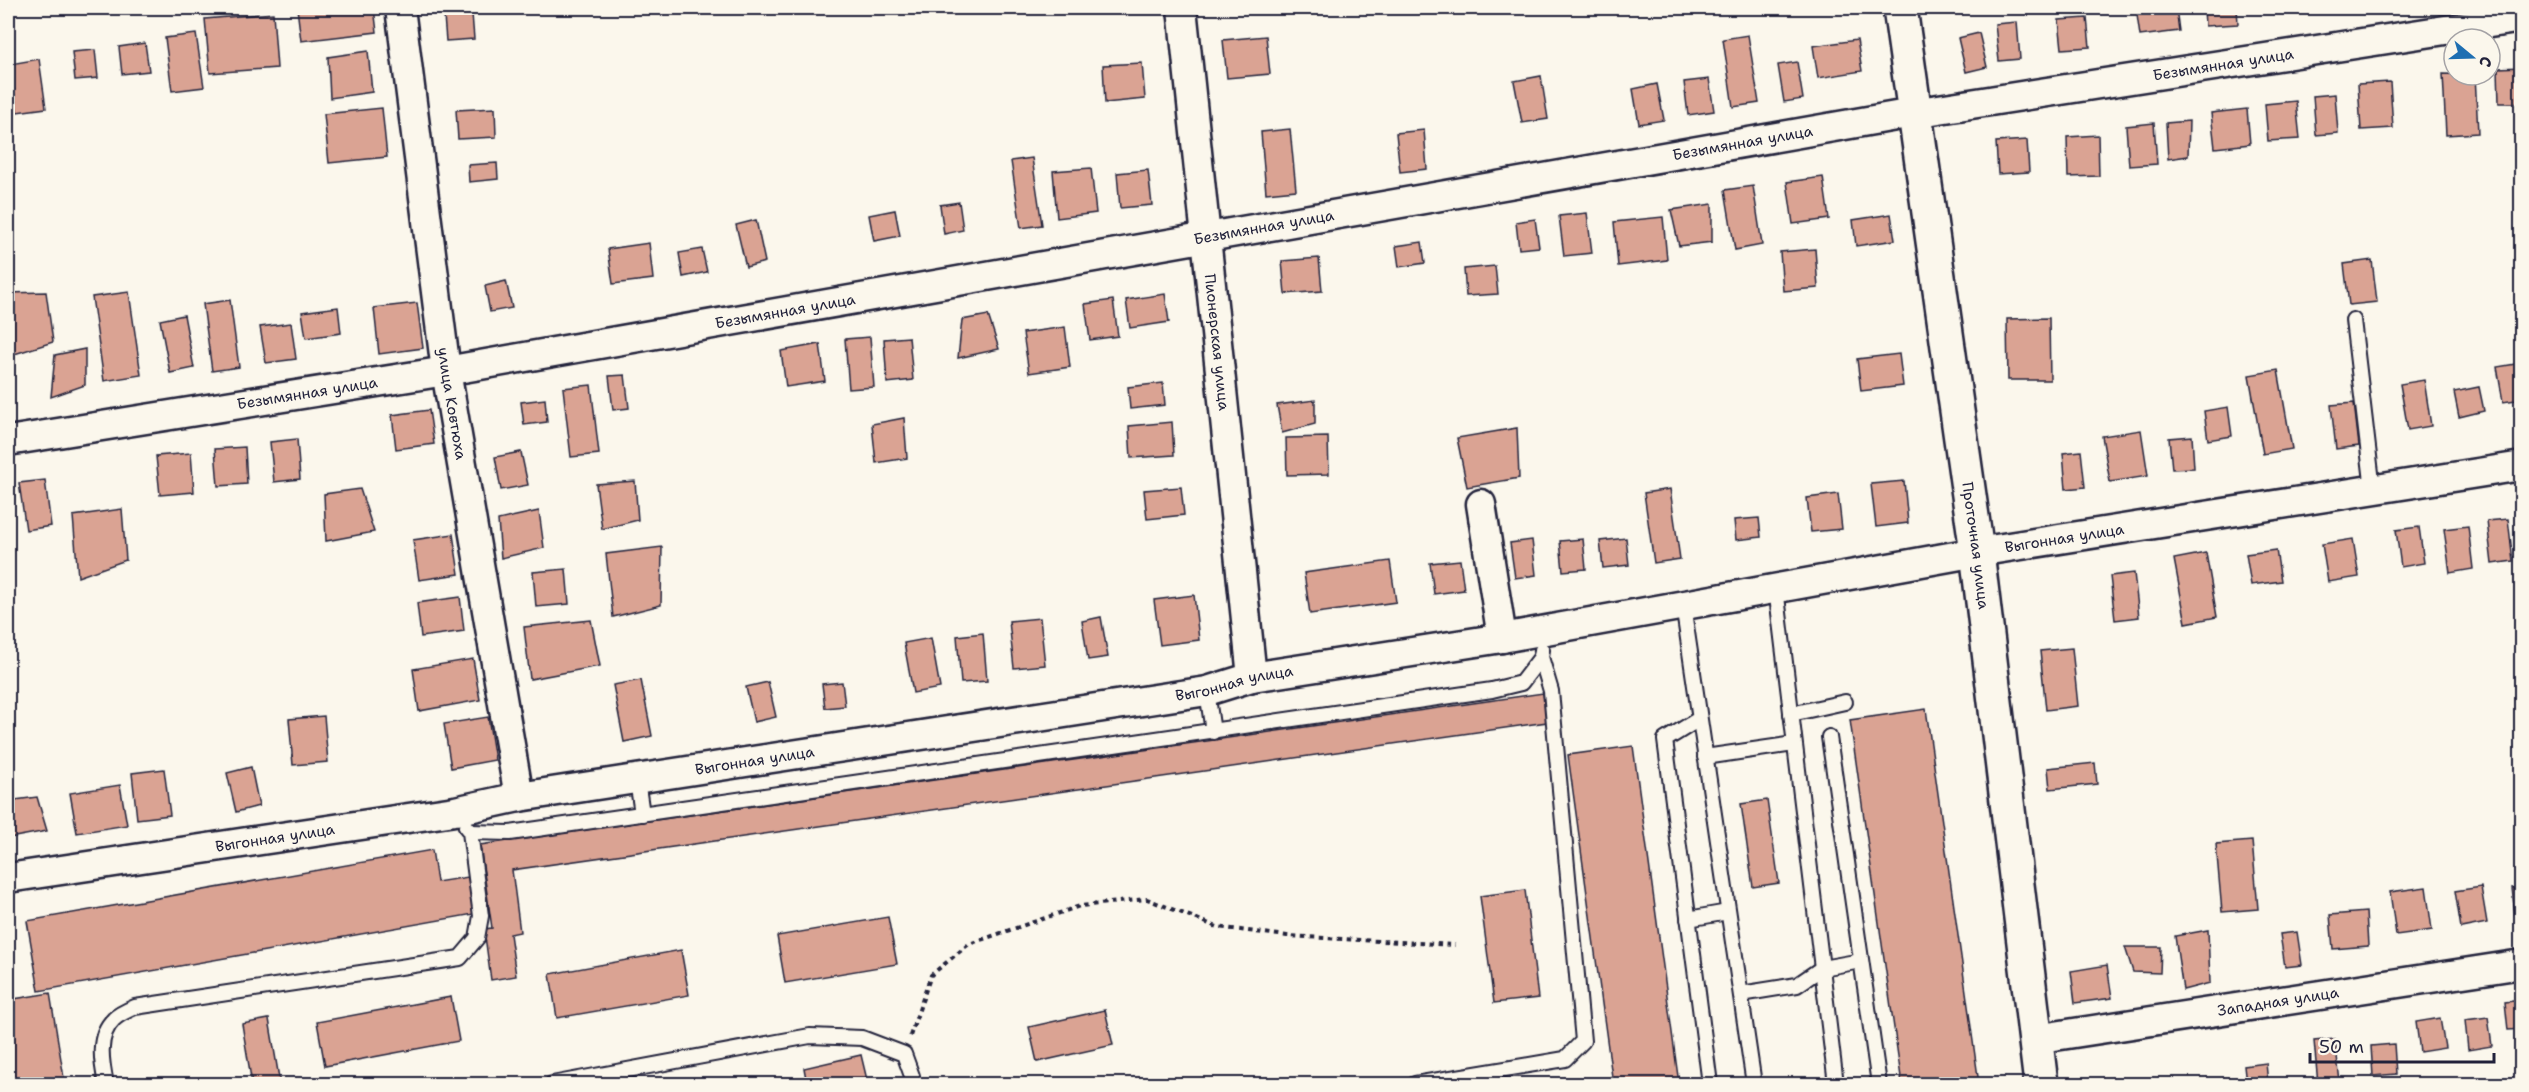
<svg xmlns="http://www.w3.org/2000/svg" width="2529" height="1092" font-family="'Shantell Sans',sans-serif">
<rect width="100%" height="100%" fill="#fbf7ec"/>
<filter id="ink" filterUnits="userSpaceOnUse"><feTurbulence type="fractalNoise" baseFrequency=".0167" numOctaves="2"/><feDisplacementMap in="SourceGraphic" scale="12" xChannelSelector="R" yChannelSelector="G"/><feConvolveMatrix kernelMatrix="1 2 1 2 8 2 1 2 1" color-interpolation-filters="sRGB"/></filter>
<g filter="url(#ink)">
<g fill="#daa393" stroke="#22223b" stroke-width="1.5">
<polygon points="297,8 374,8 377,32 301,41"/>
<polygon points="2136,8 2176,8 2179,31 2140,36"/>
<polygon points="2204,8 2237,8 2238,24 2205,26"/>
<polygon points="273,13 277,68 210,73 205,19"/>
<polygon points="472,14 474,39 446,41 444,16"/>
<polygon points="2087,18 2090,47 2062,49 2059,20"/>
<polygon points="2017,22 2020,59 1999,61 1995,24"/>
<polygon points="1979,33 1987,67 1966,72 1958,38"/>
<polygon points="196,34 204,87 172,91 165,38"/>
<polygon points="1748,35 1759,103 1733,107 1723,39"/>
<polygon points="1266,36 1270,74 1227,78 1223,40"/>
<polygon points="1857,40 1862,71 1818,78 1813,46"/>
<polygon points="145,43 149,71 122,74 119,47"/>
<polygon points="95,50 98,78 75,80 72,52"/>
<polygon points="368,51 372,92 330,98 328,57"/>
<polygon points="39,59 46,108 17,112 10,64"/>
<polygon points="1797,62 1803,99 1784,102 1778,65"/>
<polygon points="1142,63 1145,99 1105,103 1103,65"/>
<polygon points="2522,67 2522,103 2499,103 2498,68"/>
<polygon points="2443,74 2475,75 2478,133 2446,135"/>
<polygon points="1541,76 1548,119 1522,123 1514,81"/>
<polygon points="1709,79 1714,111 1688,115 1684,82"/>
<polygon points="2390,82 2393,128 2361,130 2358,84"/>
<polygon points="1657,84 1664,120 1639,124 1633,89"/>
<polygon points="2335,94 2338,133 2316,135 2313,96"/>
<polygon points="2296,101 2300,139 2268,141 2265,104"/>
<polygon points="382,108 387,157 329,163 324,114"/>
<polygon points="495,108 496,137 458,139 456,110"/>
<polygon points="2247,109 2250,144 2215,148 2211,113"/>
<polygon points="2189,121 2188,156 2168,159 2166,123"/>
<polygon points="2154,123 2157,164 2129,166 2126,126"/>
<polygon points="1290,129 1296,190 1266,193 1261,132"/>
<polygon points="1424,130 1427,169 1400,172 1396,133"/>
<polygon points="2098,135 2099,176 2068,177 2067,137"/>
<polygon points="2027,140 2029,172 1998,174 1996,142"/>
<polygon points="1032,158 1042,225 1021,228 1011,161"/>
<polygon points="497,163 498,179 469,182 468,165"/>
<polygon points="1091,168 1096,213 1057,218 1053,171"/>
<polygon points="1148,170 1152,205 1120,208 1117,173"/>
<polygon points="1823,177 1829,219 1793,224 1787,182"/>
<polygon points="1753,186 1762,245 1735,250 1725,190"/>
<polygon points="959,202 963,230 944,234 940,205"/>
<polygon points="1712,204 1712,242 1679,246 1671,210"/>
<polygon points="895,210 900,236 874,241 869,215"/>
<polygon points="1587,213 1592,253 1564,256 1559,216"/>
<polygon points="1891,214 1895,240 1856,246 1853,220"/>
<polygon points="1663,217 1667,260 1618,266 1614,222"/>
<polygon points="1535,219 1539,247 1519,249 1516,222"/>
<polygon points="756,220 765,262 746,267 736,225"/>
<polygon points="1422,242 1425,263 1399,267 1396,246"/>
<polygon points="649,243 653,279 613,284 608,249"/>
<polygon points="702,249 707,272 683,277 679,253"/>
<polygon points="1815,249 1818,288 1783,291 1780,252"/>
<polygon points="1319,258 1322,291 1285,294 1282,261"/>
<polygon points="2372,260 2377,302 2349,305 2344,264"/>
<polygon points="1495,266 1498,294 1466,296 1464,269"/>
<polygon points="506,281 512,308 490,312 485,286"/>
<polygon points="46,292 53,342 8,356 8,293"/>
<polygon points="129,292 141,375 104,381 92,297"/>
<polygon points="1165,294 1169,322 1130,328 1126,300"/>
<polygon points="230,300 239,367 212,371 203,304"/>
<polygon points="1113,300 1118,336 1090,340 1085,304"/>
<polygon points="417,303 423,348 379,354 374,308"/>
<polygon points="338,307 341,333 306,338 302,312"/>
<polygon points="184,315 194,368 170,373 160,320"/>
<polygon points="988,315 999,349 958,358 962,320"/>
<polygon points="2049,318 2050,380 2008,380 2007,319"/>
<polygon points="291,323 296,359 266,363 260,327"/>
<polygon points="1065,327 1070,367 1029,373 1023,333"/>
<polygon points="870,337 874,387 849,389 845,339"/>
<polygon points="909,337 913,380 887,383 884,339"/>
<polygon points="820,344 825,381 786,387 781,351"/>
<polygon points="85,349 85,385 51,397 55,355"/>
<polygon points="1899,354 1903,386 1861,391 1857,359"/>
<polygon points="2522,363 2522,399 2503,402 2497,367"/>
<polygon points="2278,370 2292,449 2263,454 2249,375"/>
<polygon points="625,375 629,408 613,410 609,376"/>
<polygon points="2424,380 2431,426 2408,430 2400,384"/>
<polygon points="1163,383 1165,405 1130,409 1128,387"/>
<polygon points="591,385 599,454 571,457 563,388"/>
<polygon points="2479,387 2484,411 2459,417 2454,392"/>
<polygon points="545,399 547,422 524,425 521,402"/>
<polygon points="1315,400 1315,424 1282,433 1277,405"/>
<polygon points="2354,403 2359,446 2336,449 2331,405"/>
<polygon points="2228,407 2232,436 2208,440 2204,411"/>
<polygon points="429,410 434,444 396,449 392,415"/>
<polygon points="904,418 907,458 876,463 872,424"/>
<polygon points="1172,422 1174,455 1131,458 1129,426"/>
<polygon points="1517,428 1519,478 1467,487 1457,438"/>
<polygon points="2141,430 2148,476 2110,482 2102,436"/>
<polygon points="2192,436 2194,468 2172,469 2169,438"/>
<polygon points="1328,437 1329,474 1287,475 1286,438"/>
<polygon points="297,439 300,479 274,482 270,442"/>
<polygon points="245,447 247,484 218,486 215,449"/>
<polygon points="2081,451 2085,487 2066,489 2063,453"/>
<polygon points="521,452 528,485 501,490 495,457"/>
<polygon points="191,453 194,492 160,495 156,456"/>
<polygon points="45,480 51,526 26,530 19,483"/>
<polygon points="635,481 638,520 602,529 596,484"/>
<polygon points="1904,481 1908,523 1876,527 1871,484"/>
<polygon points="1181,487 1184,515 1147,519 1144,490"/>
<polygon points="360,489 374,532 326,541 324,494"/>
<polygon points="1670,489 1680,559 1654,563 1644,493"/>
<polygon points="1838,494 1842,529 1811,532 1807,498"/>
<polygon points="122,509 126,560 78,577 73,516"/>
<polygon points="539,511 544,548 501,558 498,520"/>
<polygon points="1759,518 1761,537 1736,540 1734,520"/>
<polygon points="2508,519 2513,561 2492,564 2487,521"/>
<polygon points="2468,526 2473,569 2450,573 2444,529"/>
<polygon points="2419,527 2424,563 2401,567 2396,530"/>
<polygon points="453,534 459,574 419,580 413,540"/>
<polygon points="1626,538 1629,565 1603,568 1600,541"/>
<polygon points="1583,539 1586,569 1563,571 1560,541"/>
<polygon points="2353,539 2359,577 2328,582 2322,544"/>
<polygon points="1532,540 1536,575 1515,578 1510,543"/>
<polygon points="662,547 661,605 613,617 606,554"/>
<polygon points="2276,550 2281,581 2251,585 2246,554"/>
<polygon points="2206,553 2217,617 2186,623 2174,559"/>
<polygon points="1460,560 1464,590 1434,594 1430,563"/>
<polygon points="1390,561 1396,602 1310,614 1304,573"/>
<polygon points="566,569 569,604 536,607 533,572"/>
<polygon points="2134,573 2139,617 2115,620 2110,576"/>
<polygon points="1194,595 1199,640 1160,645 1154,600"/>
<polygon points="460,597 464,631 421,637 417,603"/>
<polygon points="1101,617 1108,657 1088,660 1082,621"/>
<polygon points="1040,618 1045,665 1014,668 1009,621"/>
<polygon points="591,620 600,666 530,679 524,627"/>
<polygon points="983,633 987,681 961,683 957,636"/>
<polygon points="931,638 940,688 913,693 904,643"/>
<polygon points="2072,648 2078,706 2046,710 2040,651"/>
<polygon points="473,659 480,700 419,711 413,669"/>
<polygon points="641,680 652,736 624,742 613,685"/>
<polygon points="768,682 776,717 754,722 746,687"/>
<polygon points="842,682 845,706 825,708 822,684"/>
<polygon points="1543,693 1547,722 512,870 520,932 510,934 516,976 491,980 484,929 492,928 480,845"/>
<polygon points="1926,709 1979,1084 1902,1084 1850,720"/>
<polygon points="324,716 328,762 293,765 289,719"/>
<polygon points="488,717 495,760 451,768 444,724"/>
<polygon points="1633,746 1679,1084 1613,1084 1568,755"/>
<polygon points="2095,763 2097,784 2050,789 2048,768"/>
<polygon points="251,767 259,806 236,812 227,773"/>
<polygon points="164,769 170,815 137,819 132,773"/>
<polygon points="120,785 127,825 77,833 70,793"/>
<polygon points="37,797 47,831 9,838 8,801"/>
<polygon points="1767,800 1779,883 1753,887 1741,804"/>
<polygon points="2252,841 2258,909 2222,912 2216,844"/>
<polygon points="432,850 437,882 468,877 474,914 39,991 27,921"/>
<polygon points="2426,887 2432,930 2396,935 2390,892"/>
<polygon points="2481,887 2487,923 2461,928 2455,891"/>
<polygon points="2522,887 2522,914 2515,915 2512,888"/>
<polygon points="1525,890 1538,998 1494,1003 1480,896"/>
<polygon points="2366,912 2368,946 2333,949 2330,915"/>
<polygon points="888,917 897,964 785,983 777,936"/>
<polygon points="2208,930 2210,983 2183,990 2175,936"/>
<polygon points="2297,932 2302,965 2285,967 2280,934"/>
<polygon points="2125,947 2161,947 2160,973 2133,972"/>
<polygon points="681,950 689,995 557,1018 550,974"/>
<polygon points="2107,965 2112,998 2075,1003 2071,971"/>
<polygon points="50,993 65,1084 8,1084 8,1000"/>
<polygon points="451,997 459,1041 325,1066 317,1022"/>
<polygon points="2522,1000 2522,1029 2508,1030 2505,1002"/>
<polygon points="1105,1010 1113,1045 1037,1062 1029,1027"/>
<polygon points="2488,1017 2492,1046 2468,1050 2465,1020"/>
<polygon points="2440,1018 2445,1048 2420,1052 2416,1022"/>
<polygon points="269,1019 280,1084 252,1084 242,1024"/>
<polygon points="2335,1039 2340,1082 2318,1084 2314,1041"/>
<polygon points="2394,1044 2396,1074 2373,1076 2371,1046"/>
<polygon points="861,1055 868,1084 807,1084 804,1068"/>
<polygon points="2266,1063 2268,1084 2246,1084 2244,1066"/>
</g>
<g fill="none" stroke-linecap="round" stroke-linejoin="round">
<g stroke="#22223b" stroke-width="18">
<g id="service">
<polyline points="2353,320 2373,490"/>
<polyline points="1776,588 1836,1084"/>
<polyline points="1683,605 1754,1084"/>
<polyline points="1207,691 1213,732"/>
<polyline points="1791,714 1845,702"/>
<polyline points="1699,719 1665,740 1710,1084"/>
<polyline points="1829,737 1879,1084"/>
<polyline points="1705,757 1794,744"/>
<polyline points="637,780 642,814"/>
<polyline points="470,832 510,833 1492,690 1521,683 1541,657"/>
<polyline points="1688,919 1728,912"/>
<polyline points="1741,994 1797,985 1822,968 1861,961"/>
<path d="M106 1084C102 1064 96 1036 114 1019 119 1014 128 1010 135 1007L460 958 477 938 481 916 470 832 466 827"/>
<polyline points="552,1084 810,1036 862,1038 904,1054 912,1076 910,1084"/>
<polyline points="1415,1084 1565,1059 1583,1041 1551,691 1541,657 1542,650"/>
</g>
</g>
<g stroke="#22223b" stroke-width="33">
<g id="minor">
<path id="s1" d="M400 8 446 371 519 797"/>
<path id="s2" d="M1182 8 1252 677"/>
<path id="s3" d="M8 441 446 371 1913 113 2522 18"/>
<polyline points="1481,504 1502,638"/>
<path id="s4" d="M8 878 455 811 519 797 1207 691 1252 677 1502 638 1977 552 2522 466"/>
<path id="s5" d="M2035 1039 2522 964"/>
</g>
</g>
<g stroke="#22223b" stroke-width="38">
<g id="tertiary">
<path id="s6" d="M1900 8 1977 552 2041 1084"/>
</g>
</g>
<polyline stroke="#22223b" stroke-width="4" stroke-dasharray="4.5 4.5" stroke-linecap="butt" points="910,1036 931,975 969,944 1080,906 1147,899 1217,927 1287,936 1455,945"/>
<use href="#service" stroke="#fbf7ec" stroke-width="14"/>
<use href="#minor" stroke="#fbf7ec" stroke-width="28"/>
<use href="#tertiary" stroke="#fbf7ec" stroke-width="33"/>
</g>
</g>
<g text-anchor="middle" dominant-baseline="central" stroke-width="6" stroke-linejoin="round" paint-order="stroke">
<g font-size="15" fill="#22223b" stroke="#fbf7ec">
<text stroke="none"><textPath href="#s3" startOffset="2247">Безымянная улица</textPath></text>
<text stroke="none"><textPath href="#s3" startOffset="1760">Безымянная улица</textPath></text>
<text stroke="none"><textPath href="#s3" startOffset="1274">Безымянная улица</textPath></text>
<text stroke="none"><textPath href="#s3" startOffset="788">Безымянная улица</textPath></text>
<text stroke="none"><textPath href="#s2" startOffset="336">Пионерская улица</textPath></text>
<text stroke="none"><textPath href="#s3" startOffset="303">Безымянная улица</textPath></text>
<text stroke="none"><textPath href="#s1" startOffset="399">улица Ковтюха</textPath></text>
<text stroke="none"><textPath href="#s4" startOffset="2085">Выгонная улица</textPath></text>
<text stroke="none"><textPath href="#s6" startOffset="543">Проточная улица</textPath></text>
<text stroke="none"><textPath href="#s4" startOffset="1242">Выгонная улица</textPath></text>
<text stroke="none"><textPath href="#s4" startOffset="756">Выгонная улица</textPath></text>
<text stroke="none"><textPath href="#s4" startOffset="270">Выгонная улица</textPath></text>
<text stroke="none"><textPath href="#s5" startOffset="246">Западная улица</textPath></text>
</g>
</g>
<rect width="2529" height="1092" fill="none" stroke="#fbf7ec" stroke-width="30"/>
<rect x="15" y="15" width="2499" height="1062" fill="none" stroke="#22223b" stroke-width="2" filter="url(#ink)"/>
<g transform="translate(2472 57) rotate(109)"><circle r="28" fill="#fbf7ec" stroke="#a4a2a5" stroke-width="1.5"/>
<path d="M0-4.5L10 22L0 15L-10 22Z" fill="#1f6fb2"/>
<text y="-9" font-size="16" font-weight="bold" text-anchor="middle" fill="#22223b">С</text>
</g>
<path d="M2310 1053v9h184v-9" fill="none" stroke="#22223b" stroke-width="3"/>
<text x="2319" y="1053" font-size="18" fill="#22223b" stroke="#fbf7ec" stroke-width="4.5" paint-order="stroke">50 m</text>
</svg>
